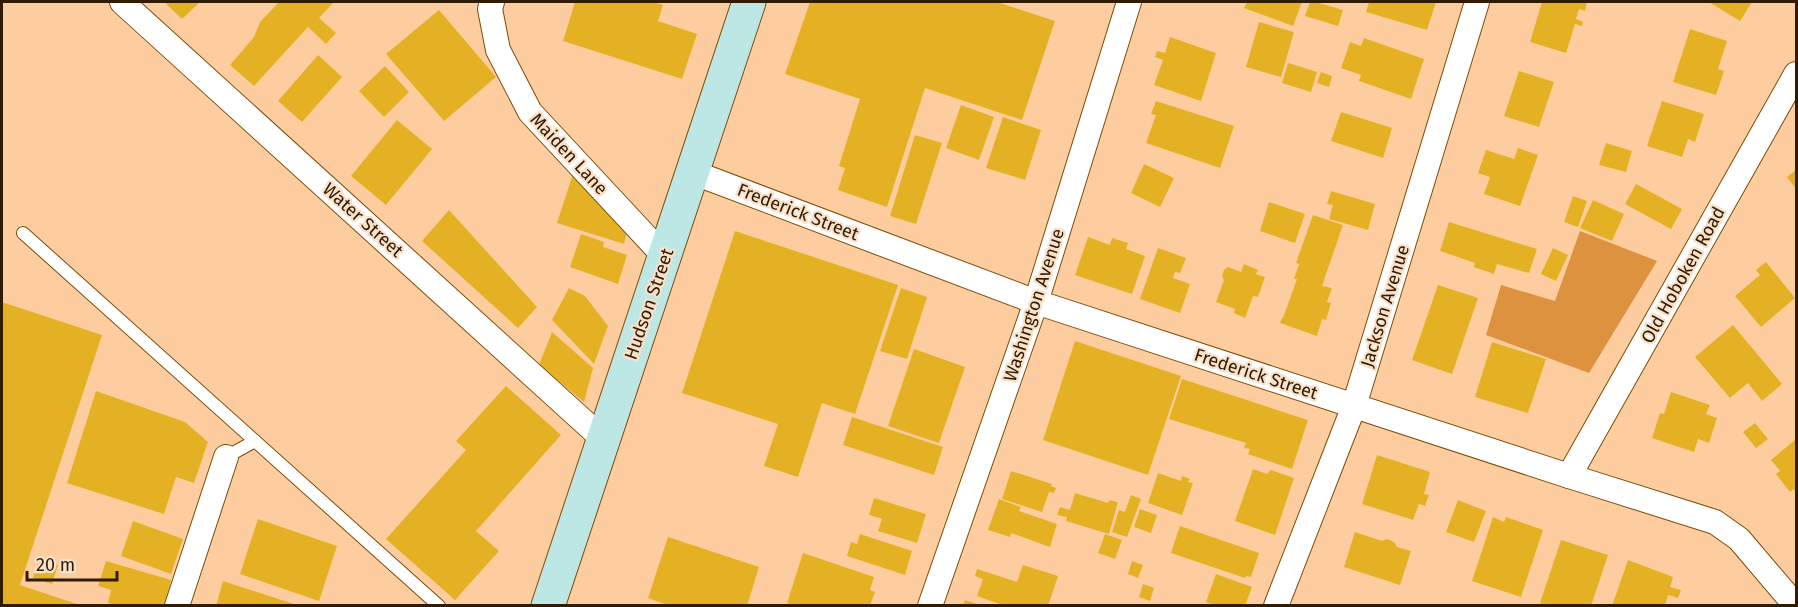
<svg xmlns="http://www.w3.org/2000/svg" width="1798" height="607" font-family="'Fira Sans',sans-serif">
<rect width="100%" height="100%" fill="#fdcd9f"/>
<polygon fill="#dc923e" points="1580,231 1657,261 1589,373 1486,335 1501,285 1555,301"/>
<g fill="#e5b124">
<polygon points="164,2 200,2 182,19"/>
<polygon points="279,2 334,2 319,18 336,33 326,44 308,27 254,86 230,65 254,37 260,22"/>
<polygon points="575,2 653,2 663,5 658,21 697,34 682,79 563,41"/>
<polygon points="810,2 997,2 1055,21 1022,120 925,88 887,207 838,190 845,168 839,166 860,99 785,74"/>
<polygon points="1247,2 1302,2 1293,26 1244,8"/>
<polygon points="1310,2 1316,2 1343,10 1338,26 1305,16"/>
<polygon points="1369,2 1436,2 1427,30 1366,12"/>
<polygon points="1542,2 1587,2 1585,11 1579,9 1576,19 1583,22 1582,26 1575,24 1566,53 1530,42"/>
<polygon points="1709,2 1752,2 1740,21"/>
<polygon points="439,10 496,77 444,121 386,54"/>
<polygon points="1259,22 1294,32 1281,77 1246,67"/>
<polygon points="1690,29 1727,41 1718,69 1724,71 1716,95 1673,82"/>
<polygon points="1170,37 1216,53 1201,101 1154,85 1163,60 1155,57 1157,51 1165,53"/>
<polygon points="1364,38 1424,59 1411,99 1359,81 1361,75 1341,68 1350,42 1361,46"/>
<polygon points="318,55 342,77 302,122 278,101"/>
<polygon points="1288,63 1317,72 1311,92 1282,83"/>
<polygon points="385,66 409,92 384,117 359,91"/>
<polygon points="1519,71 1554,82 1539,127 1504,116"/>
<polygon points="1321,72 1332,76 1329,87 1317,83"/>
<polygon points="1156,101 1234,126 1220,168 1146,143 1156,115 1151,114"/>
<polygon points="1662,101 1704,114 1695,142 1688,139 1682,157 1647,146"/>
<polygon points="961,105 994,117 979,160 946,148"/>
<polygon points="1341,112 1392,128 1383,158 1331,141"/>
<polygon points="1003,117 1041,130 1025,180 986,168"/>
<polygon points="397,120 432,149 386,205 351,176"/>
<polygon points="915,135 942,143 916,224 890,216"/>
<polygon points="1606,143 1632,151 1626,172 1599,165"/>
<polygon points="1518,148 1538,155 1520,206 1484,194 1490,177 1478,173 1486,150 1514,159"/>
<polygon points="1144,164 1174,178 1160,207 1131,193"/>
<polygon points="1796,170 1796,189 1787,177"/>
<polygon points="574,171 627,231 624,244 557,223"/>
<polygon points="1636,184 1682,209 1671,229 1625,204"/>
<polygon points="1331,191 1375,204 1368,230 1329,219 1333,205 1327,204"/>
<polygon points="1573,196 1587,201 1578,227 1564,222"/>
<polygon points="1593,200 1624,214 1612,241 1580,228"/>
<polygon points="1269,202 1305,214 1295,243 1260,231"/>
<polygon points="449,210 537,307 518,328 422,241"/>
<polygon points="1313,215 1343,225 1322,286 1332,288 1327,302 1331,303 1326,320 1322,319 1317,336 1280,323 1282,318 1283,318 1297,279 1294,279 1299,264 1296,263"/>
<polygon points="1449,222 1537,249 1529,273 1497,264 1494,274 1474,267 1475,263 1440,251"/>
<polygon points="735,231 898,285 855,414 822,403 798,477 764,466 778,424 682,393"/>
<polygon points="581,234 604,242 603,247 627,255 618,284 570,267"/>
<polygon points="1088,237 1110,245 1112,238 1128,243 1126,249 1145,256 1132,294 1075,275"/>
<polygon points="1158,248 1186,258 1180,273 1175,272 1173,278 1190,284 1180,313 1140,299"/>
<polygon points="1553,248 1568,255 1556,281 1541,274"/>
<polygon points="1766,262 1795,298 1761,327 1735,296 1760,275 1756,270"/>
<polygon points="1244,264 1258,270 1256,274 1265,277 1258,297 1253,296 1245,318 1234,313 1235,309 1216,302 1224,280 1222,276 1224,270 1228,267 1241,272"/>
<polygon points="1438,285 1478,298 1452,374 1412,360"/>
<polygon points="569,288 585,296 608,326 594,364 552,320"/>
<polygon points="901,288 927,297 907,359 880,351"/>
<polygon points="2,302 102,335 20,585 83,606 2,606"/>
<polygon points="1733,325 1782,384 1762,401 1748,383 1730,398 1695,357"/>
<polygon points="552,332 593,368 584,402 539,365"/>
<polygon points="1075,341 1181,376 1148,475 1043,440"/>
<polygon points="1492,342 1546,359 1528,413 1475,397"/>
<polygon points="914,349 965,367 939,443 888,426"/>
<polygon points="1182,379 1308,420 1292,469 1248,454 1250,449 1244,448 1246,443 1169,419"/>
<polygon points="506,386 561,435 476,531 499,551 455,600 386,539 466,450 456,441"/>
<polygon points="96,391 185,422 208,442 194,483 176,477 164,514 67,483"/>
<polygon points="1671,392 1710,405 1706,414 1717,418 1709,443 1698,439 1694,452 1652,438 1660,413 1664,414"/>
<polygon points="852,417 943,447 934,475 843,445"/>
<polygon points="1755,423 1768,439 1756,448 1743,432"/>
<polygon points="1796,439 1796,493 1793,489 1790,492 1776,474 1780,471 1771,460"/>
<polygon points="1377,455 1430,472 1424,494 1429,495 1425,506 1419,504 1413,520 1362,504"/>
<polygon points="1253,469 1267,474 1271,470 1294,478 1275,535 1235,521"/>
<polygon points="1011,471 1052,484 1051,486 1056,488 1054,493 1049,492 1042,512 1002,499"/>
<polygon points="1158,473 1181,481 1182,476 1190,479 1188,482 1193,483 1182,515 1148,503"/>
<polygon points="1075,493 1108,503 1109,500 1118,502 1109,534 1066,521 1067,517 1057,515 1060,507 1070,510"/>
<polygon points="1131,495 1141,499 1127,537 1112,532 1119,510 1125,512"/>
<polygon points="874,498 926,514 917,543 878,531 882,519 869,515"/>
<polygon points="999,499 1021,507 1019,511 1057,524 1050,547 1011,533 1010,537 988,530"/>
<polygon points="1458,500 1486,511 1474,542 1446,532"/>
<polygon points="1140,509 1157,515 1151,533 1134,527"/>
<polygon points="1493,517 1504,522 1506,517 1543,530 1521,597 1472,581"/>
<polygon points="258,519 337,546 319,601 240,574"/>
<polygon points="133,521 183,539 171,574 121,556"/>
<polygon points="1180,526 1259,553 1251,577 1246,576 1245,578 1171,553"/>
<polygon points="1355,532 1382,541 1387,539 1394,542 1397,547 1411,551 1400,585 1344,567"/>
<polygon points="860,534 912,551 905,575 847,556 851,542 857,544"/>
<polygon points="1105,534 1122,540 1115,559 1098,553"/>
<polygon points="668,537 759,567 747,606 670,606 648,598"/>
<polygon points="1561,540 1608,555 1591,606 1546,606 1540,603"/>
<polygon points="803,553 874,577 870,590 875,592 870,606 796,606 787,603"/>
<polygon points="39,559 58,565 52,584 33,578"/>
<polygon points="1628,560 1673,577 1670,587 1681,590 1678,598 1668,595 1665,606 1612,606"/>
<polygon points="106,561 171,580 164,606 117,606 108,603 111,590 98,586"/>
<polygon points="1132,561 1143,565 1138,578 1128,574"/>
<polygon points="1023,565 1058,576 1048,606 1005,606 977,596 983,579 975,576 977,569 1017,582"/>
<polygon points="1216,574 1252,587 1245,606 1216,606 1206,602"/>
<polygon points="223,581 297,605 297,606 216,606"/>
<polygon points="1143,584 1154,588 1150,601 1139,597"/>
<polygon points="965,600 980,605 980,606 963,606"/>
</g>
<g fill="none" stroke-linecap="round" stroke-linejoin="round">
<g stroke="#7e4b05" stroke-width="14">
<g id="service">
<polyline points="23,233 439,606"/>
<polyline points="226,457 255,441"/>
</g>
</g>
<g stroke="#7e4b05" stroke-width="26">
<g id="minor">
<polyline points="122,2 603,439"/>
<polyline points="492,2 490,9 498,50 530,112 665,257"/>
<polyline points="692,172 1036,302 1569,476 1715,522 1739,539 1796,606"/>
<polyline points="1569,476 1796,74"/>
<polyline points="177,606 226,457"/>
<polyline points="930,606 1036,302 1129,2"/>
<polyline points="1276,606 1354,406 1477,2"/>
</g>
</g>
<g stroke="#7e4b05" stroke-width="35">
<polyline id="secondary" points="548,606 749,2"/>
</g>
<use href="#service" stroke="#fff" stroke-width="12"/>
<use href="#minor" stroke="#fff" stroke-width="24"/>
<use href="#secondary" stroke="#bce7e4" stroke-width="33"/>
</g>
<g text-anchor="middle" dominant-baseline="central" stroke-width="4.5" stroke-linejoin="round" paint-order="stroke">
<g font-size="18" fill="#311b03" stroke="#f8e0c9">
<text transform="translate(569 154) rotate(47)">Maiden Lane</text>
<text transform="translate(798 212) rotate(21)">Frederick Street</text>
<text transform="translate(363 220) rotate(42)">Water Street</text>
<text transform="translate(1683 275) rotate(-61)">Old Hoboken Road</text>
<text transform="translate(649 304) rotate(-71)">Hudson Street</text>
<text transform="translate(1034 305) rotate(-72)">Washington Avenue</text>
<text transform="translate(1385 306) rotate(-73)">Jackson Avenue</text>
<text transform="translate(1256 374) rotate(18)">Frederick Street</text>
</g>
</g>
<rect width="1798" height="607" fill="none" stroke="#311b03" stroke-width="6"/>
<path d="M27 571v9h90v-9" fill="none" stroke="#311b03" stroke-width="3"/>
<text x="36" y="571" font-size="18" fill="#311b03" stroke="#f8e0c9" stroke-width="4.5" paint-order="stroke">20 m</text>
</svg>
